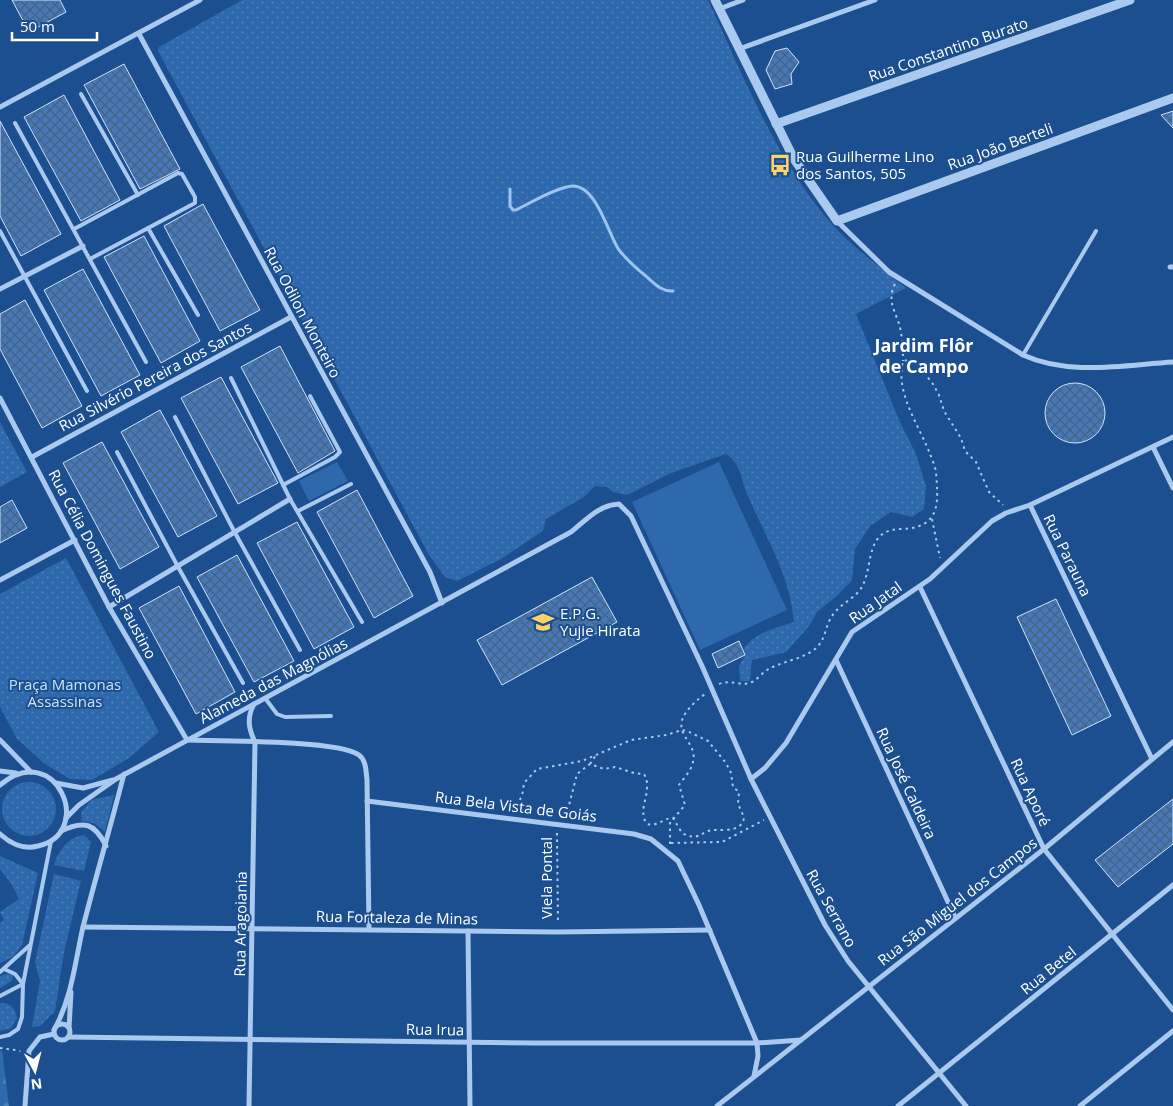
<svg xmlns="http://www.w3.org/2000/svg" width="1173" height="1106" font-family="'Open Sans',sans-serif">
<defs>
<pattern id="grass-dots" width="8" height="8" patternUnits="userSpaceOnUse" patternTransform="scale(1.25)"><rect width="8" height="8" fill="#2e69ad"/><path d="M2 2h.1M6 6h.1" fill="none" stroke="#4d80b9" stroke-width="1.8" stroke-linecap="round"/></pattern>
<pattern id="forest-firs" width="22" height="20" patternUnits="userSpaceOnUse" patternTransform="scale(1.25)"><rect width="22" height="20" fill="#2e69ad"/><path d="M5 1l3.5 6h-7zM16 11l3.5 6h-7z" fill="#4d80b9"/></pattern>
<pattern id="building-cross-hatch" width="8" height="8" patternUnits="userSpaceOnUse" patternTransform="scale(1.25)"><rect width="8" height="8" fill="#4478b7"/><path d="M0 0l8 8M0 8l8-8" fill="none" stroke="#486282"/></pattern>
</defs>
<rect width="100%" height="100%" fill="#1b4f8f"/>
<g fill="url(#grass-dots)">
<path d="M242 0H708C740 69 770 144 816 205 841 238 874 263 906 288L856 314 899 420 916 454 926 486 924 509 912 517 891 512 870 526 855 549 852 580 838 595 817 612 810 625 786 652 752 660 750 681H740L739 666 745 655 743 650C753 633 776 628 794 622 790 575 766 538 748 496 740 479 743 466 726 454L671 473 627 495 613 492 607 487 595 486 584 497 546 519 543 531 501 559 457 581 445 577 429 555 158 51 159 47Z"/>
<polygon points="0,422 27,472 0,487"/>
<polygon points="66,558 159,732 129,758 92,780 70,779 45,764 17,739 0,707 0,594"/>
<circle cx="29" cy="809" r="27"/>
<polygon points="114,795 105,832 94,823 82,821 81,813 91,800"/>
<path d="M84 835 91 842 84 871 54 865C58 851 68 837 84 835Z"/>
<polygon points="0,856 38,873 22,945 13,957 0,963 0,923 4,920 0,912 19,899 12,885 0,869"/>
<polygon points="54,874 81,881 64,952 55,1011 40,1026 32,1027 40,981 35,962"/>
<polygon points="7,974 13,975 12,981 0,988 0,976"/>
<path d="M0 1003C10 1002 16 1009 17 1018L11 1028 0 1031Z"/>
</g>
<polygon fill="url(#forest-firs)" points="2,1050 9,1106 0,1106 0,1051"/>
<g fill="#2e69ad">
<polygon points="337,462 348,481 309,501 299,481"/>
<polygon points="719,462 787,610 700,650 632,502"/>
</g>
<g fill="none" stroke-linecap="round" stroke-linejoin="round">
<path stroke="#9cc4f0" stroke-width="3" d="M510 189V206L513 210H516C530 203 559 186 573 186 597 186 608 234 619 250 627 260 637 269 647 277 655 284 662 292 673 291"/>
</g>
<g fill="url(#building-cross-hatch)" stroke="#cfe3fa">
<polygon points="12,0 60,0 66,12 29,32"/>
<polygon points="787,48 799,62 791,74 792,84 775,89 766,70 775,51"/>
<polygon points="124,64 180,169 140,189 84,85"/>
<polygon points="64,95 120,200 81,221 24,117"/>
<polygon points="1173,111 1173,128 1161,115"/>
<polygon points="0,121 61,234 21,256 0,216"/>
<polygon points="203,204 260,310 220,331 164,226"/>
<polygon points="144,236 200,341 161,363 104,257"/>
<polygon points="83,269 140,375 101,396 44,290"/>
<polygon points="25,300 82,406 42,428 0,349 0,314"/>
<polygon points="280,346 335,451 298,473 241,367"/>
<polygon points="221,377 278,483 238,504 181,398"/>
<circle cx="1075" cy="413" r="30"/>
<polygon points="160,410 217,516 178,537 121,432"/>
<polygon points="102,442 159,547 120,569 63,463"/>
<polygon points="357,490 413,596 374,618 317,512"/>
<polygon points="12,500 27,528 0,543 0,507"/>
<polygon points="297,522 354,627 314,649 257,543"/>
<polygon points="237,555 294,661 254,682 197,577"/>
<polygon points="592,577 617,622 502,685 477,640"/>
<polygon points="179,586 235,692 196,714 139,608"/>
<polygon points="1056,599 1111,716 1072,735 1017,617"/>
<polygon points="739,641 745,655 718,668 712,654"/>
<polygon points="1173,799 1173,844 1118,887 1095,860"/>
</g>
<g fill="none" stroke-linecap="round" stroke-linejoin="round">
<g stroke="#a9c9ee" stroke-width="2" stroke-dasharray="2.5 4" stroke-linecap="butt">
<path d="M895 284C885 303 899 315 901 333 903 342 903 352 903 361"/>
<polyline points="932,519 940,558"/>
<path d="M719 684C731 679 742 687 752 682 758 679 762 673 767 670 782 661 801 660 815 649 826 640 825 626 832 616 839 605 852 600 860 590 871 574 867 551 879 537 886 530 894 529 903 529 942 527 938 501 936 472 935 466 932 459 930 454 919 425 895 393 903 361L913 359 933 384 939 395 944 411 961 438 965 451 976 462 989 492 1003 505"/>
<polyline points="590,764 596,755"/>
<path d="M513 811 522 796 524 783 537 769 582 761 631 740 666 735 682 730 687 731 708 741 726 763 731 773 733 787 739 792 738 804 744 817C743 831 726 830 716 830 702 829 700 843 682 833L673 818C663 818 658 827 647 824 636 809 654 791 644 774L634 773 615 767 604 769 590 764 577 774 566 817"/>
<polyline points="557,833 558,923"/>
<polyline points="671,843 722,842 764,820"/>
<path d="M670 844V823L685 805 679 785C683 779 690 772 692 765 703 737 654 733 705 694"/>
<polyline points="0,1048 22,1051"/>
</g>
<g stroke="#a9c9ee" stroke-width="4">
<polyline points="81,94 138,195"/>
<polyline points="15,123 146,362"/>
<polyline points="148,228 198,315"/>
<polyline points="74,229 178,173 182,174 195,197 195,203 90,259"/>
<polyline points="0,231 87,391"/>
<polyline points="1023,355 1096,231"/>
<polyline points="231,378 290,499 362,622"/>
<polyline points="175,417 234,531 300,650"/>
<polyline points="117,452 177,565 243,683"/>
<polyline points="283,485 335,457 340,452 310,396"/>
<polyline points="298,511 351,484"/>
<polyline points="265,698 277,714 285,717 331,716"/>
<polyline points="0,972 30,945"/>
<polyline points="0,996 23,984 51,841"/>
<polyline points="0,1037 9,1035 18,1029 22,1017 23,984 15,974 4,969"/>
</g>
<g stroke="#a9c9ee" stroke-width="5">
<polyline points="719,9 743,0"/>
<polyline points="139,34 430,572 442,603"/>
<polyline points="739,49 875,0"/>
<polyline points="0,107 200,0"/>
<path d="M837 221 889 272 1023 355C1069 376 1123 365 1173 362"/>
<polyline points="1170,267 1173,267"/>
<polyline points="0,289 83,246"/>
<path d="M0 398 109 607 187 740C218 741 339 740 359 755 366 760 366 771 367 780L369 929"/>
<polyline points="1153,447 1173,488"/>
<polyline points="32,457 291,317"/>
<polyline points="0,580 75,540"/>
<polyline points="920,587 1044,849 1173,1010"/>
<polyline points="109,607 290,499"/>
<polyline points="836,660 955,917"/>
<polyline points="0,740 31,772"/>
<polyline points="1152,759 1030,505 1173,437"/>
<polyline points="0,771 16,773"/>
<polyline points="751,779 765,768 786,743 852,632 930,579 992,521 1006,513 1030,505"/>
<polyline points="56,783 83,788 113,780"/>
<path d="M0 785C56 738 96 833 38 846 23 850 11 844 0 834"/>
<polyline points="367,801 634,834 651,839 678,861 699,905 757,1043 758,1056 754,1076"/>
<path d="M66 818 79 805 116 779 571 532C587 519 599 505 619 504L631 516 702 666 751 779 825 925 848 961 966 1106"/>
<path d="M61 831C84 820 95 823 106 846"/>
<polyline points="83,927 558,932 710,930"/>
<polyline points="468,931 470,1106"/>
<circle cx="62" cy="1032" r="8"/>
<polyline points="69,1028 71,992"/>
<path d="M54 1030C72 998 75 962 83 927 96 876 111 825 124 774"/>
<polyline points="68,1037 535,1043 757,1043 801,1040"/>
<polyline points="25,1106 29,1051 40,1037 54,1034"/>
<path d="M249 1106 255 742C248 728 247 717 254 704"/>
<polyline points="717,1106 1044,849 1173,742"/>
<polyline points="898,1106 1173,885"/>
<polyline points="1080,1106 1173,1031"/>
</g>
<g stroke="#a9c9ee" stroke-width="9">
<polyline points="715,0 794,159 837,221 1173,98"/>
<polyline points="776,124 1130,0"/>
</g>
</g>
<defs>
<g id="bus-bare" transform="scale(1.725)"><path d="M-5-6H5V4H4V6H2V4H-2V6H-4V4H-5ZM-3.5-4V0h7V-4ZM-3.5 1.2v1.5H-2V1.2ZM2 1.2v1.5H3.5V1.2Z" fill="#ffd166" stroke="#1b4f8f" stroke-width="2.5" paint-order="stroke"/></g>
<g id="school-bare" transform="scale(1.725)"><path d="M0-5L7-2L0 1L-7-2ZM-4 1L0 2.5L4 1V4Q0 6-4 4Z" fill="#ffd166" stroke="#1b4f8f" stroke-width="2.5" paint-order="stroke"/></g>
</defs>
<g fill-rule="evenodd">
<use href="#bus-bare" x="780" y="165"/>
<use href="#school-bare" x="543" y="622"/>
</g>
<g text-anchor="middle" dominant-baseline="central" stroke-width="4" stroke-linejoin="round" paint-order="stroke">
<g font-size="15" fill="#fff" stroke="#1b4f8f">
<text transform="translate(948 49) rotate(-19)">Rua Constantino Burato</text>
<text transform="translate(1000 146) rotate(-20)">Rua João Berteli</text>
<text transform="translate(303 312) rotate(62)">Rua Odilon Monteiro</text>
<text transform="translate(155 376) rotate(-28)">Rua Silvério Pereira dos Santos</text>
<text transform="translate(1068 555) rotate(64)">Rua Parauna</text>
<text transform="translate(103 564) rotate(62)">Rua Célia Domingues Faustino</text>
<text transform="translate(875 602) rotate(-35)">Rua Jatal</text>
<text transform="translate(273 680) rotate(-28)">Alameda das Magnólias</text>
<text transform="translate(907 783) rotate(65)">Rua José Caldeira</text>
<text transform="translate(1031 792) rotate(65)">Rua Aporé</text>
<text transform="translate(516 806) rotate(7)">Rua Bela Vista de Goiás</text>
<text transform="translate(546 878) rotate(-90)">Viela Pontal</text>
<text transform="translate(957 901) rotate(-38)">Rua São Miguel dos Campos</text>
<text transform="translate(832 908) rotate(61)">Rua Serrano</text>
<text transform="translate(397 917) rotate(1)">Rua Fortaleza de Minas</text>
<text transform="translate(240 924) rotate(-89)">Rua Aragoiania</text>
<text transform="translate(1048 970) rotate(-39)">Rua Betel</text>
<text transform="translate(435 1029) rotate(1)">Rua Irua</text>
</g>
<g font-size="15" fill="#fff" stroke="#1b4f8f" text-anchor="start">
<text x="796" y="156">Rua Guilherme Lino<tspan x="796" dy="17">dos Santos, 505</tspan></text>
<text x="560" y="613">E.P.G.<tspan x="560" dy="17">Yujie Hirata</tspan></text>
</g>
<g font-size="15" fill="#cfe3fa" stroke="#1b4f8f">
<text x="65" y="684">Praça Mamonas<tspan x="65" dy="17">Assassinas</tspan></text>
</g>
<g font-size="18" font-weight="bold" fill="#fff" stroke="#1b4f8f">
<text x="924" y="345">Jardim Flôr<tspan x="924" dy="21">de Campo</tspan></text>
</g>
</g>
<g transform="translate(35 1071) rotate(173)" stroke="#1b4f8f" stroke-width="4" paint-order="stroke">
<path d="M0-4L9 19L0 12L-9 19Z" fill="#ffffff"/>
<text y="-8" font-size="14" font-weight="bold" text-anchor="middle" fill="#ffffff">N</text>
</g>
<path d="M12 32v8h85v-8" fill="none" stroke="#ffffff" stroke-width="2.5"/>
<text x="20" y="32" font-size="15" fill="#ffffff" stroke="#1b4f8f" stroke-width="4" paint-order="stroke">50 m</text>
</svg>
